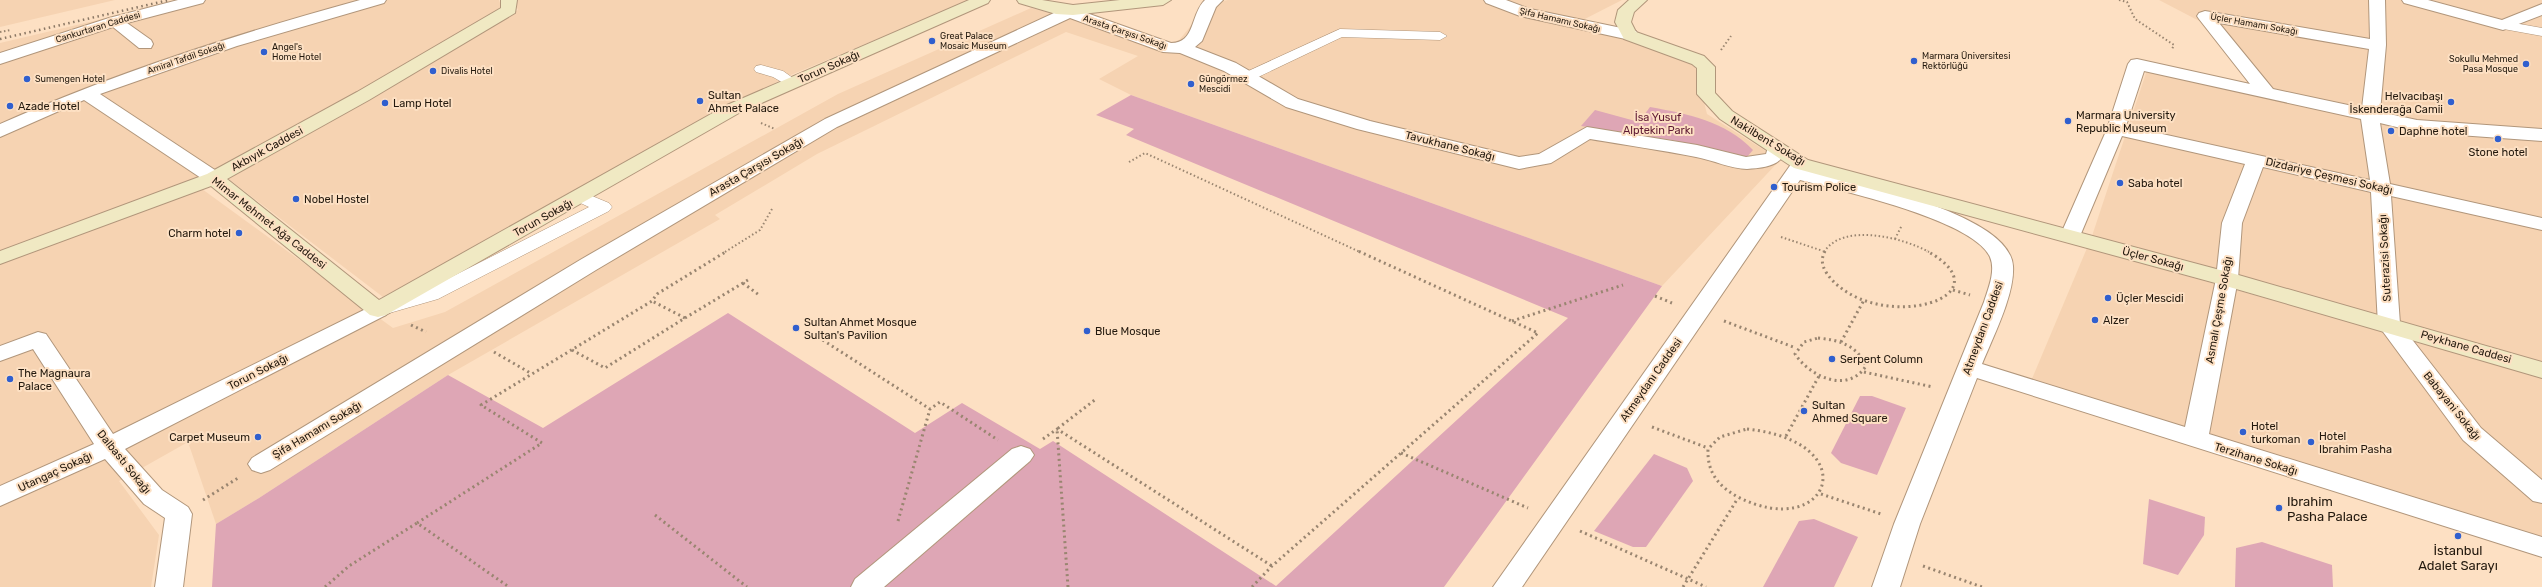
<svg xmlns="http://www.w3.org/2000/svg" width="2542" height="587" font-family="Rubik,sans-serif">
<rect width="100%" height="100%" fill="#fde0c3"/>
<g fill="#f6d3b2">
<polygon points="0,0 115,0 0,27"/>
<polygon points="183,0 499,0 502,9 219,171 0,252 0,43"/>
<polygon points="514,0 971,0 786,77 383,297 226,177 518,10"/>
<polygon points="1228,0 1622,0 1573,25 1671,52 1695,66 1707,114 1780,160 1662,286 1131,95 1099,79 1138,56 1066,32 817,154 715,215 720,219 448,375 259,498 216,524 188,442 119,481 159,535 151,587 0,587 0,264 202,189 393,328 445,312 838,94 1031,8 1175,45 1209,4"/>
<polygon points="2159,0 2542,0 2542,365 2092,236 2147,70 2267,97 2207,25"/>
<polygon points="2087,248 2542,376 2542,546 2029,386"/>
</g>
<g fill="#dea6b5">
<polygon points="1131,95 1662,286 1444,587 212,587 216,524 259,498 448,375 543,428 728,313 915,433 962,403 1040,449 1053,441 1276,586 1568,318 1126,135 1134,129 1096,115"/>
<path d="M1650 107C1688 114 1725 121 1753 150L1746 158 1672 140 1581 126 1595 110 1639 122Z"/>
<polygon points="1860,396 1872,396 1906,408 1877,475 1841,463 1831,453"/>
<polygon points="1654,454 1687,468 1693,481 1646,547 1633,547 1594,531"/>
<polygon points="2149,499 2205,517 2204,535 2178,575 2143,564"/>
<polygon points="1814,519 1858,537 1834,587 1763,587 1799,521"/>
<polygon points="2262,542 2332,565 2333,587 2235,587 2236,548"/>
</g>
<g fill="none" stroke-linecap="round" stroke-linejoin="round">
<g stroke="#b1967b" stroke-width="1">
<g id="lane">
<polygon points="2503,21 2542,28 2542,36 2498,28 2496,25"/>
<polygon points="1340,29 1440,32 1447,36 1440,40 1342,37 1254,79 1249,81 1241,76 1244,73"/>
<polygon points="761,65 783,71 800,83 792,88 773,77 756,72 754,69 756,66"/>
<polygon points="580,191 609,203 612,207 609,211 438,299 386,314 379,312 376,308 379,304 424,291 589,207 574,200 571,196 574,192"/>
</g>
</g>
<g stroke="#b1967b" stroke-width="2">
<g id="street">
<polygon points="178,0 205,0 203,3 127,23 151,40 153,44 151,48 139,48 113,27 0,64 0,53 109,18"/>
<path d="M360 0H386L384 3 237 46 100 94 221 174 224 178 221 182H207L84 100 0 137V124C117 72 237 34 360 0Z"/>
<path d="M1205 0H1223L1216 7 1202 41 1195 47 1236 63 1298 99 1370 121 1519 157 1539 154 1587 127 1697 145 1746 157 1766 154 1769 144H1783L1785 148C1784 166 1764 168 1747 169 1731 169 1713 160 1696 157 1661 150 1625 145 1590 139L1551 163 1519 169 1357 129 1286 107 1224 71 1180 53 1163 52 1070 18 837 127 596 270 270 470 261 473 252 470 248 464 252 458 580 260 825 119 1067 7H1079L1081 11 1171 43C1196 43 1190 14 1205 0Z"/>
<polygon points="1484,0 1506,0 1530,9 1636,31 1638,35 1630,40 1520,16 1486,3"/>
<path d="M2369 0H2385L2386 45 2380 112 2417 120 2542 129V141L2417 132 2380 123 2390 184 2542 218V230L2391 196 2400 324 2481 428 2542 480V503L2533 501 2463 440 2378 325 2371 192 2263 167 2242 223 2238 279 2209 434 2542 537V557L1977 378 1920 524 1900 587H1872L1894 524 1984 302C1988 289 1996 271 1990 257 1974 220 1839 190 1800 180L1522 587H1493L1794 160H1808L1811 164 1807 170C1850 181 2010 213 2013 266 2015 294 1993 337 1982 364L2185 427 2216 279 2222 223 2245 164 2122 136 2080 236 2077 240 2070 242 2063 240 2060 236 2107 129 2128 64 2131 60 2137 59 2250 84 2199 19 2197 16 2199 13 2205 11 2370 39ZM2219 23 2369 49 2362 108 2273 89ZM2144 71 2361 119 2370 180 2126 126Z"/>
<polygon points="2402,0 2428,0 2502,20 2542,4 2542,15 2503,30 2404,3"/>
<polygon points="378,303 386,305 389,310 386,315 125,449 162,490 188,507 192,514 183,587 155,587 165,518 144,504 105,459 0,506 0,486 94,444 33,349 0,361 0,346 38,332 46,334 113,434"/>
<polygon points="1021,446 1030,449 1034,455 1030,461 884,587 851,587 855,579 1012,449"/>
</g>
</g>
<g stroke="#b1967b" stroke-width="2">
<g id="secondary">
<polygon points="501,0 517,0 515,13 369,100 227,179 379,300 727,105 969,0 990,0 988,3 739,113 386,315 378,317 370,315 211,186 0,264 0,251 207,174 357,92 501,8"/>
<polygon points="1017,0 1042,0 1073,5 1120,0 1171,0 1163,5 1073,15 1056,14 1019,3"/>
<polygon points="1629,0 1647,0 1634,12 1631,22 1636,32 1704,56 1715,67 1715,93 1732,111 1808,160 2235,274 2542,362 2542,378 2219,284 1794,168 1720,119 1697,94 1697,68 1692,64 1624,39 1615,22 1618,10"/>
</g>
</g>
<g stroke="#998570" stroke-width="2" stroke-dasharray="1.5 2.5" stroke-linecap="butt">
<polyline points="2119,0 2127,2 2135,19 2174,45 2172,49"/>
<polyline points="0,32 11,30"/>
<polyline points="1721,50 1731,36"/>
<polyline points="761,123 775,129"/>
<polyline points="1129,162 1145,153 1360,252"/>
<polyline points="1781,237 1823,251"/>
<polyline points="1895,239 1902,225"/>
<polyline points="725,252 760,230 772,209"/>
<path d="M1824 252C1843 222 1904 238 1929 252"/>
</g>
<g stroke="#998570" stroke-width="3" stroke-dasharray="2 3.5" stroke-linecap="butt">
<path d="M1825 251C1819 262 1824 271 1832 280 1883 334 2010 297 1927 251"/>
<polyline points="743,283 759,295"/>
<polyline points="1953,290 1970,295"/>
<polyline points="1655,296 1672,303"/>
<polyline points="685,318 748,280"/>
<polyline points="1512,321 1623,285"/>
<polyline points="1724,321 1796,348"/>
<polyline points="411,325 426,332"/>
<polyline points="818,337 930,409 940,402 998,440"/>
<path d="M1818 338C1839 340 1857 345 1866 366 1848 394 1810 377 1795 354L1804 342Z"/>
<polyline points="1841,342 1864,300"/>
<polyline points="572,350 605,368 685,318 652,301"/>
<polyline points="494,352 532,374"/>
<polyline points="1864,372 1933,387"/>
<polyline points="1652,427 1708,448"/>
<path d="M1747 429C1868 442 1829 543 1738 497 1718 486 1707 472 1708 449L1720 437Z"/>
<polyline points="1786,436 1819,376"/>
<polyline points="1043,439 1057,429 1272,566"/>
<polyline points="1401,453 1528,508"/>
<polyline points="1821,494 1881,514"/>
<polyline points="203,500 238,478"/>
<polyline points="655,515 747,587"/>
<polyline points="898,521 930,409"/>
<polyline points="417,523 542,443 481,405 652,301 657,294 727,251"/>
<polyline points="1580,531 1706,587"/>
<polyline points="1923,566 1982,587"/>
<polyline points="325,587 349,566 417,523 509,587"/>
<polyline points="1068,587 1057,429 1096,399"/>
<polyline points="1252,587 1272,566 1538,333 1358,251"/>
<polyline points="1683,587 1738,498"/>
</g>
<use href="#lane" fill="#fff" fill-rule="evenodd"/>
<use href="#street" fill="#fff" fill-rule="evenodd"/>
<use href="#secondary" fill="#f0e9c3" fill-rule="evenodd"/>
<polyline stroke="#8a7764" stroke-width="2.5" stroke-dasharray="1.5 3.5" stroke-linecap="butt" points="0,39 169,0"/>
</g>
<g fill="#305fce" stroke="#fde0c3" stroke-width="1.5">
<circle cx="932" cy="41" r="4"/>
<circle cx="264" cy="52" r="4"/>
<circle cx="1914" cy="61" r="4"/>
<circle cx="2526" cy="64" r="4"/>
<circle cx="433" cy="71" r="4"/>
<circle cx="27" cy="79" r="4"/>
<circle cx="1191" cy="84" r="4"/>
<circle cx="700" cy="101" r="4"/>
<circle cx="2451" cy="102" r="4"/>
<circle cx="385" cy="103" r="4"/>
<circle cx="10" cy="106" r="4"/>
<circle cx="2068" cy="121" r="4"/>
<circle cx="2391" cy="131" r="4"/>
<circle cx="2498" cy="139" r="4"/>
<circle cx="2120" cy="183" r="4"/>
<circle cx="1774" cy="187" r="4"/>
<circle cx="296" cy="199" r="4"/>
<circle cx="239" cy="233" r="4"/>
<circle cx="2108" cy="298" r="4"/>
<circle cx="2095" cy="320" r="4"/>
<circle cx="796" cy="328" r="4"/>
<circle cx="1087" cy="331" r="4"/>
<circle cx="1832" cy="359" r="4"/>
<circle cx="10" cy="379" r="4"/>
<circle cx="1804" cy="411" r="4"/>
<circle cx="2243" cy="432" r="4"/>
<circle cx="258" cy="437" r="4"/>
<circle cx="2311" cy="442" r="4"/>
<circle cx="2279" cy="508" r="4"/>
<circle cx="2458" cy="536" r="4"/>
</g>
<g text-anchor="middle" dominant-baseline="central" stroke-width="4" stroke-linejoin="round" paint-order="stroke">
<g font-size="9" fill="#23190e" stroke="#fde0c3">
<text transform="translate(1560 20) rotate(13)">Şifa Hamamı Sokağı</text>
<text transform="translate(2254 24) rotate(10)">Üçler Hamamı Sokağı</text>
<text transform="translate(98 27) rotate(-17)">Cankurtaran Caddesi</text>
<text transform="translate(1125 32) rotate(19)">Arasta Çarşısı Sokağı</text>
<text transform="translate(186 58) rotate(-19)">Amiral Tafdil Sokağı</text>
</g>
<g font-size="9" fill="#23190e" stroke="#fde0c3" text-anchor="start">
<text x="940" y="36">Great Palace<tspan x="940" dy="10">Mosaic Museum</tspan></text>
<text x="272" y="47">Angel's<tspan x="272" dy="10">Home Hotel</tspan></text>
<text x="1922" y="56">Marmara Üniversitesi<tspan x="1922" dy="10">Rektörlüğü</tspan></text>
<text x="2518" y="59" text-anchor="end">Sokullu Mehmed<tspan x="2518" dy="10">Pasa Mosque</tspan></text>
<text x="441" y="71">Divalis Hotel</text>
<text x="35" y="79">Sumengen Hotel</text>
<text x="1199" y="79">Güngörmez<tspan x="1199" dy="10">Mescidi</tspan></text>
</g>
<g font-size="11" fill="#23190e" stroke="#fde0c3">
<text transform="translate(829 67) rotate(-24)">Torun Sokağı</text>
<text transform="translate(1768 141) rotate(31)">Nakilbent Sokağı</text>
<text transform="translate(1450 146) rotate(14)">Tavukhane Sokağı</text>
<text transform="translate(267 149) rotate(-29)">Akbıyık Caddesi</text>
<text transform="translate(756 167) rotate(-30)">Arasta Çarşısı Sokağı</text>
<text transform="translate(2329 176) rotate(13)">Dizdariye Çeşmesi Sokağı</text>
<text transform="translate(543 218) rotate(-29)">Torun Sokağı</text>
<text transform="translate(269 223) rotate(38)">Mimar Mehmet Ağa Caddesi</text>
<text transform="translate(2385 258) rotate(-93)">Suterazisi Sokağı</text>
<text transform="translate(2153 259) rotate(15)">Üçler Sokağı</text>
<text transform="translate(2219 310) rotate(-80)">Asmalı Çeşme Sokağı</text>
<text transform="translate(1983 328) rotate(-70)">Atmeydanı Caddesi</text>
<text transform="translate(2466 347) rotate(16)">Peykhane Caddesi</text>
<text transform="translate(258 372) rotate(-27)">Torun Sokağı</text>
<text transform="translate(1651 380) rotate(-55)">Atmeydanı Caddesi</text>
<text transform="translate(2452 406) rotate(51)">Babayani Sokağı</text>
<text transform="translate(317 430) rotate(-31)">Şifa Hamamı Sokağı</text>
<text transform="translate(2256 459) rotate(17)">Terzihane Sokağı</text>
<text transform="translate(124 462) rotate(51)">Dalbastı Sokağı</text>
<text transform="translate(55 472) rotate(-25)">Utangaç Sokağı</text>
</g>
<g font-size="11" fill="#23190e" stroke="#fde0c3" text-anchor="start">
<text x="708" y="95">Sultan<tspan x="708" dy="13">Ahmet Palace</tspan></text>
<text x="2443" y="96" text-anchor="end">Helvacıbaşı<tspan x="2443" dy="13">İskenderağa Camii</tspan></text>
<text x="393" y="103">Lamp Hotel</text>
<text x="18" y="106">Azade Hotel</text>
<text x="2076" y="115">Marmara University<tspan x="2076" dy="13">Republic Museum</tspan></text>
<text x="2399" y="131">Daphne hotel</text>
<text x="2498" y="152" text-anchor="middle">Stone hotel</text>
<text x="2128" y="183">Saba hotel</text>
<text x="1782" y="187">Tourism Police</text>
<text x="304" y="199">Nobel Hostel</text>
<text x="231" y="233" text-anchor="end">Charm hotel</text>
<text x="2116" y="298">Üçler Mescidi</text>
<text x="2103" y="320">Alzer</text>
<text x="804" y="322">Sultan Ahmet Mosque<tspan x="804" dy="13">Sultan's Pavilion</tspan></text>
<text x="1095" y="331">Blue Mosque</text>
<text x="1840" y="359">Serpent Column</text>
<text x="18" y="373">The Magnaura<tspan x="18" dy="13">Palace</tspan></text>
<text x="1812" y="405">Sultan<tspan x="1812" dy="13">Ahmed Square</tspan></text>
<text x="2251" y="426">Hotel<tspan x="2251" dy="13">turkoman</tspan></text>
<text x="2319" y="436">Hotel<tspan x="2319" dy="13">Ibrahim Pasha</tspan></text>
<text x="250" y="437" text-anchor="end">Carpet Museum</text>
</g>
<g font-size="11" fill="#5e1933" stroke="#fde0c3">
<text x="1658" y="117">İsa Yusuf<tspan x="1658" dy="13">Alptekin Parkı</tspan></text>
</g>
<g font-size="13" fill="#23190e" stroke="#fde0c3" text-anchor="start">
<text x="2287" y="501">Ibrahim<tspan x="2287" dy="15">Pasha Palace</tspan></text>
<text x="2458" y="550" text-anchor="middle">İstanbul<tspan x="2458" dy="15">Adalet Sarayı</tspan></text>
</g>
</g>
</svg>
